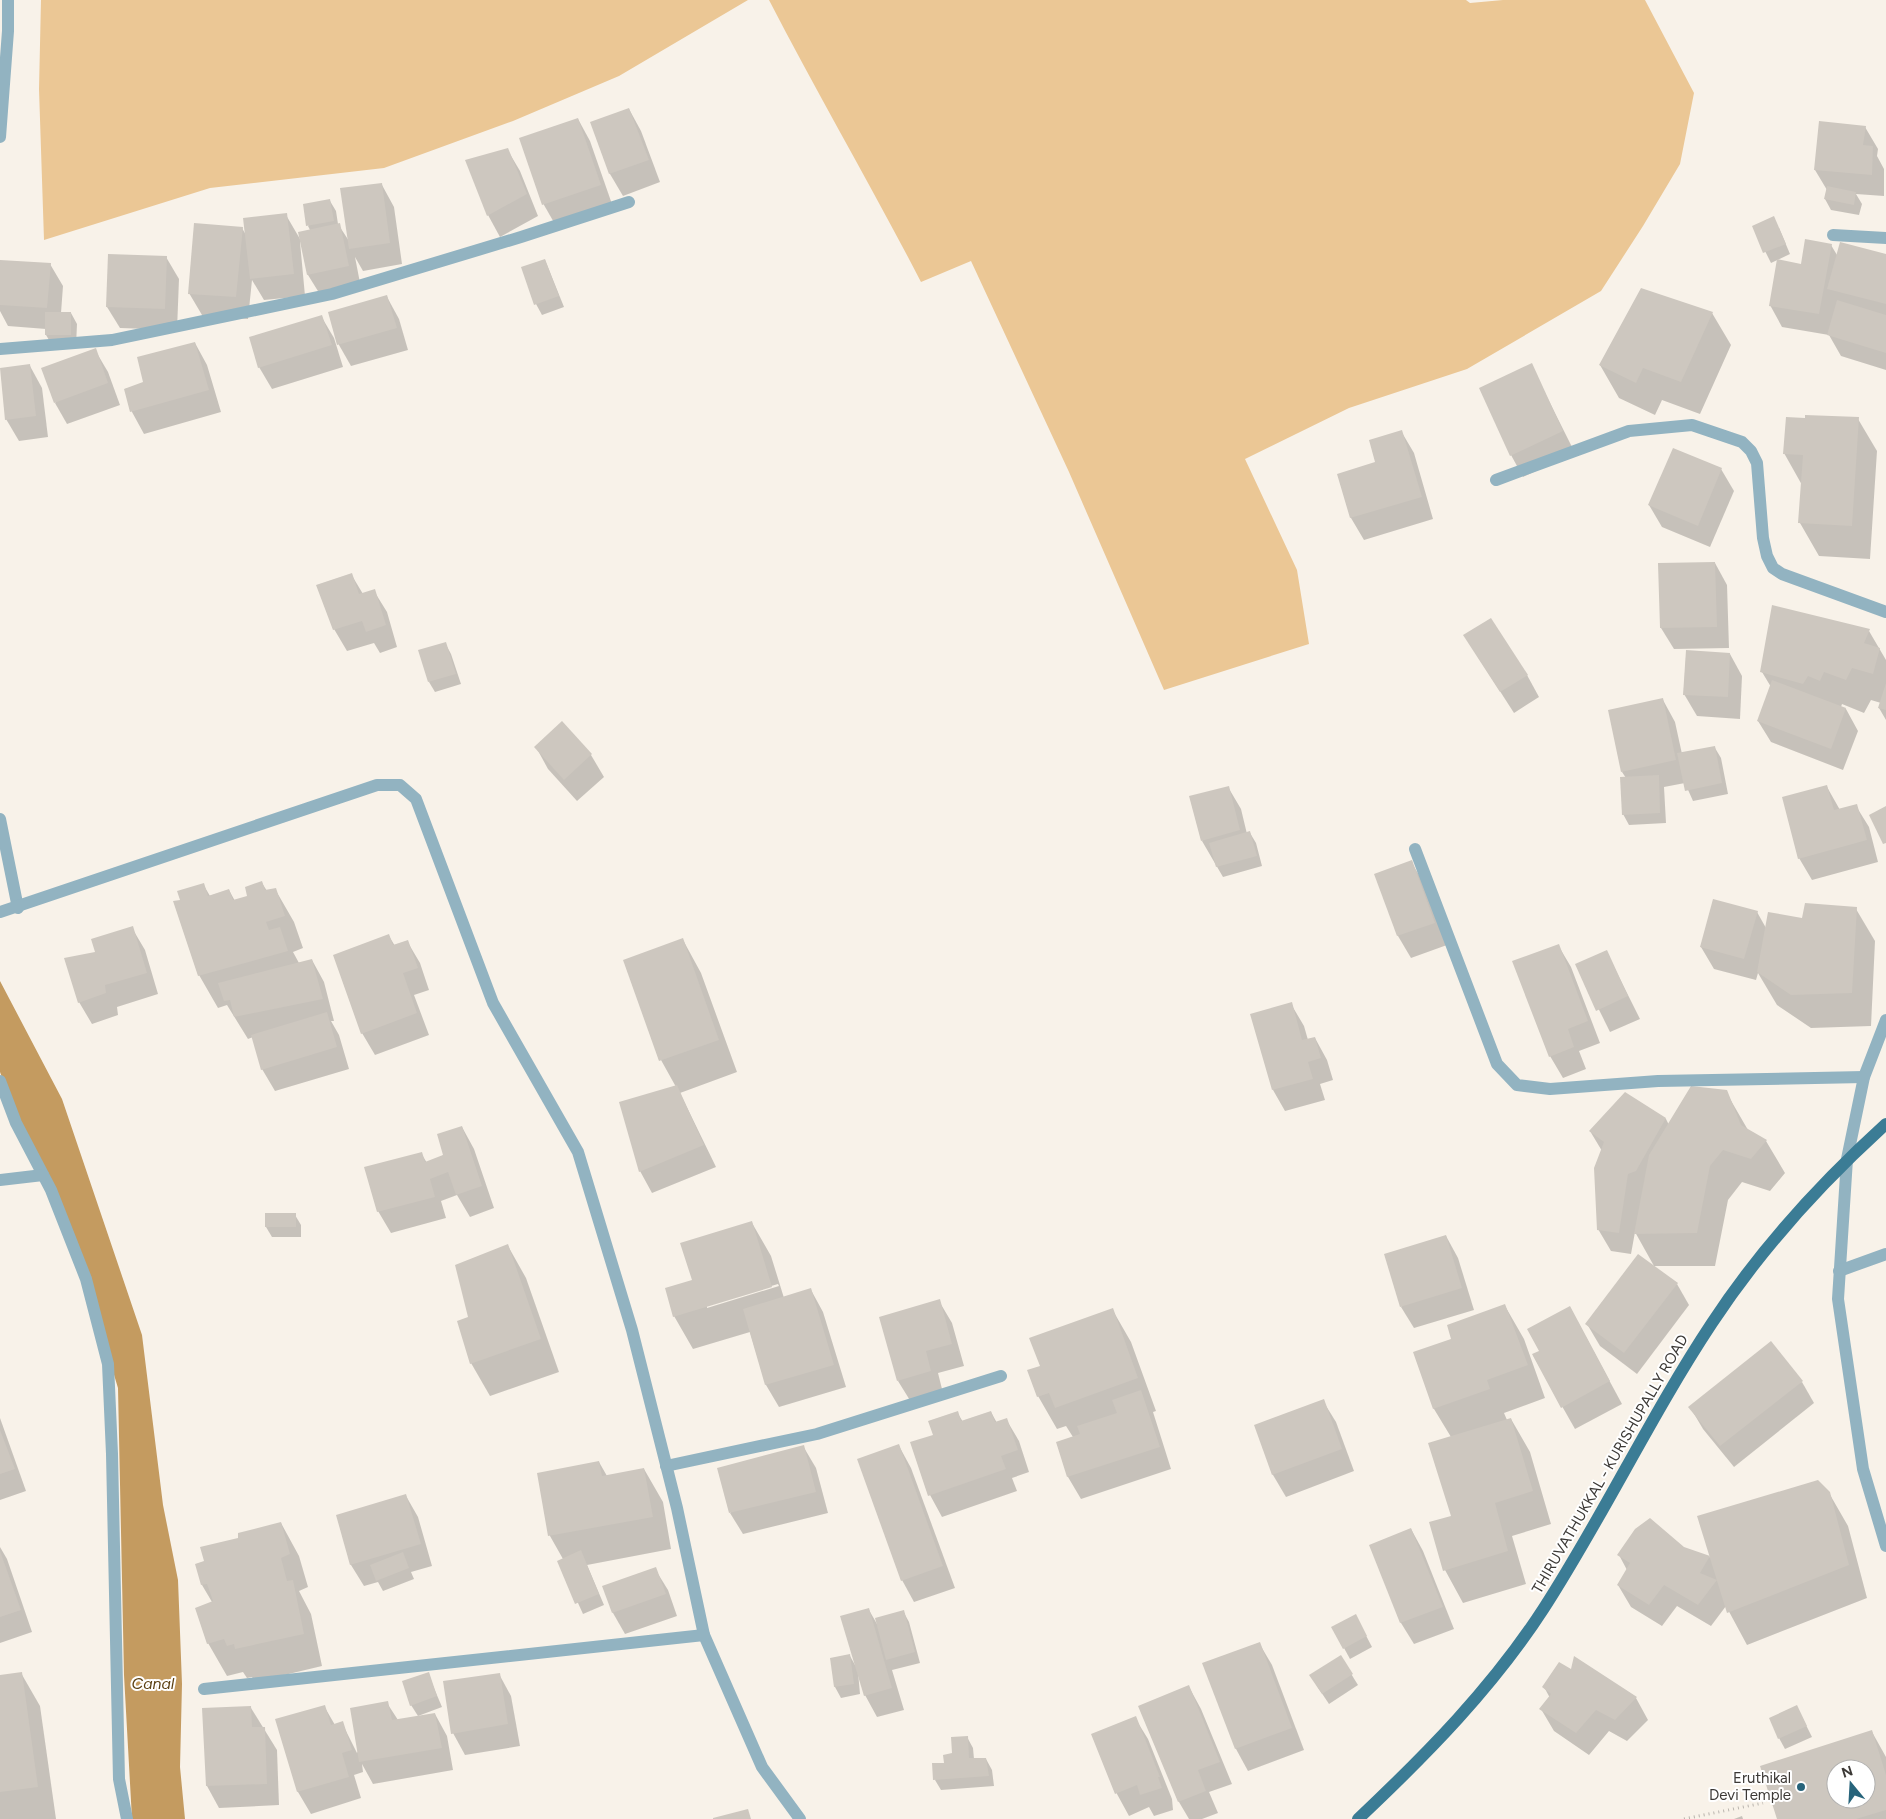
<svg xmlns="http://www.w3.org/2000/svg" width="1886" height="1819" font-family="Figtree,sans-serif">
<rect width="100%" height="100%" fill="#f8f2e9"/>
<g fill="#ebc795">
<polygon points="41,0 748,0 619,76 513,121 384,168 210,188 44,240 39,89"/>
<path d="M769 0H1466L1470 3 1503 0H1645L1694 93 1680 164 1643 226 1601 291 1467 369 1349 408 1245 459 1297 570 1309 644 1164 690 1069 472 971 261 921 282C872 187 818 95 769 0Z"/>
</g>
<polygon fill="#c49b60" points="0,981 62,1099 142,1335 163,1505 178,1580 182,1684 180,1767 185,1819 132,1819 124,1675 118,1388 79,1258 31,1157 0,1072"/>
<g fill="#0003" fill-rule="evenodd">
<polygon points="629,109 641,131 660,182 623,196 610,174 592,123"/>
<polygon points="578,119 590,141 613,207 556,226 544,205 521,139"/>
<polygon points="1865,127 1878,149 1877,156 1884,169 1884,196 1856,194 1862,204 1859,215 1831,210 1825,199 1827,190 1815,170"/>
<polygon points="507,149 520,171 538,216 500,237 488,215"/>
<polygon points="382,185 394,207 402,264 363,271 355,257 361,288 321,296 308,275 301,241 300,242 305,296 264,300 252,280 248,319 202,315 189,293 242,228 246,235 286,215 300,239 310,230 308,226 330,201 336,211 338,224 349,241"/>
<polygon points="1753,227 1779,228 1790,254 1771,263"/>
<polygon points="1831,245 1837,255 1886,255 1886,370 1841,356 1829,335 1782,327 1770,305 1803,265"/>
<polygon points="166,257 179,279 177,330 120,328 107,307"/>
<polygon points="545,260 564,307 542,315 536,304"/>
<polygon points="0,261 50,264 63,286 61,313 71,313 77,324 76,346 52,345 46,335 46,329 8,326 0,311"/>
<polygon points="387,297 399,319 408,350 351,366 339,345 330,313"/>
<polygon points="1712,313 1731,345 1700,414 1662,400 1655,415 1619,398 1600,365"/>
<polygon points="321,316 334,338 343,367 272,389 259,367"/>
<polygon points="195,343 207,365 221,412 144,434 132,412 125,389 145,383"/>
<polygon points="95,350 108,372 120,405 67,424 55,403"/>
<polygon points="1531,365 1575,453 1523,477 1511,455"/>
<polygon points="30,366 42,388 48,437 19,441 6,419"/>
<polygon points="1858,419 1877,451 1870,559 1819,556 1800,523 1802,485 1784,453"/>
<polygon points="1401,431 1414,453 1433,519 1364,540 1351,518 1338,475 1377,463"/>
<polygon points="1721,469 1734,491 1710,547 1662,527 1649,505"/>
<polygon points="1715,563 1727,585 1729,648 1674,649 1661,628"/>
<polygon points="351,574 363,594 374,591 387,612 397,647 380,653 374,643 347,651 334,629"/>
<polygon points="1869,631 1886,660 1886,720 1879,708 1881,703 1871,700 1864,713 1842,704 1841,707 1846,709 1858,731 1843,770 1771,742 1758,721 1771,687 1762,672"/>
<polygon points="445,643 451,654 461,684 435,692 429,682"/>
<polygon points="1730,654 1742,676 1740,719 1697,716 1684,694"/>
<polygon points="1478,657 1527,675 1539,697 1514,713"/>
<polygon points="1663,700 1675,722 1682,754 1715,748 1721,758 1728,794 1693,801 1685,783 1664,787 1666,823 1629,825 1623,814 1626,778 1622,772"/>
<polygon points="562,723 591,755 604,777 577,801 548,769 536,747"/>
<polygon points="1228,787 1241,809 1247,834 1250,833 1256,843 1262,866 1223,877 1202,841"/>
<polygon points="1827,787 1840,810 1856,806 1869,827 1878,862 1812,880 1799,858"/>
<polygon points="1411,862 1424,883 1447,945 1411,958 1398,936 1376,874"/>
<polygon points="262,883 267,891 275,889 294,922 303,948 293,952 299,963 312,960 324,982 334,1021 331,1021 339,1035 349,1069 275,1091 262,1069 253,1037 248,1039 227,1005 218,1008 199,975 181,901 203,884 210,896 229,890 235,901 248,897"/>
<polygon points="1856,909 1875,941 1871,1026 1811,1028 1777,1005 1758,973 1756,980 1714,969 1701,947 1757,912 1766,928"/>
<polygon points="132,928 145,950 158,994 117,1007 118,1015 92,1024 79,1002 96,953"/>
<polygon points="389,936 395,946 407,941 420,963 429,990 414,995 429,1035 375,1055 362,1033"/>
<polygon points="683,940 701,973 737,1072 680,1093 716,1167 652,1193 640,1171 676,1087 661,1060"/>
<polygon points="1558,945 1571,967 1600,1043 1579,1051 1586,1069 1563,1078 1550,1056"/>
<polygon points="1606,951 1640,1019 1610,1032 1577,965"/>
<polygon points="1291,1004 1304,1026 1308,1040 1315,1038 1327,1060 1333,1080 1320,1084 1325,1100 1285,1111 1273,1090"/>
<polygon points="1726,1092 1748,1130 1766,1141 1785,1173 1770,1191 1742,1182 1728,1200 1715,1266 1654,1266 1635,1232 1631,1254 1611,1251 1598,1229 1602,1151 1590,1131 1626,1094 1666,1119 1669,1125"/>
<polygon points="462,1127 474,1149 494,1208 470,1217 457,1195 441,1201 446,1218 391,1233 378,1211 421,1153 427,1163 444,1155"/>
<polygon points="295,1215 301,1225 301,1237 272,1237 266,1227"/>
<path d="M752 1223 771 1256 784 1298 811 1290 823 1312 846 1387 779 1407 766 1385 750 1332 693 1349 674 1316 693 1281ZM778 1284 779 1286 707 1308V1305Z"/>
<polygon points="1446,1236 1458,1258 1474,1310 1414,1328 1401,1307"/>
<polygon points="508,1246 526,1278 559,1372 490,1396 471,1363 469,1318"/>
<polygon points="1677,1284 1689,1305 1637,1374 1600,1346 1587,1324"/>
<polygon points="939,1301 952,1323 964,1366 938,1373 943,1393 911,1402 898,1381"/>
<polygon points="1505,1306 1524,1339 1545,1398 1504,1413 1507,1420 1511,1419 1530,1452 1551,1524 1512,1536 1526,1584 1463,1603 1445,1570 1452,1516 1451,1437 1434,1409 1414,1353 1453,1339"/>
<polygon points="1112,1309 1131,1342 1156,1411 1153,1412 1171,1469 1081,1499 1068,1477 1057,1443 1073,1437 1066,1426 1057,1429 1038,1396 1041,1367"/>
<polygon points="1582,1330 1622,1404 1575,1429 1533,1355"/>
<polygon points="1802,1382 1814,1403 1734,1467 1703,1429 1690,1407"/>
<polygon points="1323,1401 1336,1422 1354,1471 1286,1497 1273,1475 1256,1426"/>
<polygon points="957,1412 963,1422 991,1412 997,1423 1006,1419 1019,1441 1029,1472 1012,1478 1017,1491 942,1517 930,1495 935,1435"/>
<polygon points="0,1418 26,1491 0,1500"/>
<polygon points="803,1446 816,1468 828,1513 743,1534 730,1513"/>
<polygon points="899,1446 911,1468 955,1588 914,1602 902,1580"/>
<polygon points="599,1462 607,1476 644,1469 663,1502 671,1549 587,1565 604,1605 583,1614 559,1561 563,1559 550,1536 539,1474"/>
<polygon points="1829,1493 1848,1526 1867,1598 1747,1645 1726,1606 1711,1626 1677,1606 1662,1626 1631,1607 1618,1585 1627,1570 1619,1555 1684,1548 1712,1558"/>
<polygon points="406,1496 418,1517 432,1566 411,1572 414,1579 383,1591 378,1582 364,1586 351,1565 337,1516"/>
<polygon points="281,1523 299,1556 308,1587 299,1591 311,1614 322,1666 255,1682 252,1677 247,1678 243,1672 227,1676 208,1643 212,1602 202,1585 205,1562 239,1539"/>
<polygon points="1411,1529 1423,1551 1454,1629 1414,1644 1401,1623 1371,1545"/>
<polygon points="0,1547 7,1559 32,1632 0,1643"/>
<polygon points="655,1569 668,1590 677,1616 625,1634 613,1613 604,1587"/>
<polygon points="869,1610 877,1624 903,1611 909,1622 920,1663 892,1670 904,1710 877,1717 865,1695 858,1672 860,1694 841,1698 835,1687 831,1659 850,1656 855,1665"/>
<polygon points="1361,1626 1372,1647 1350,1659 1344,1648"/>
<polygon points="1259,1643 1272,1665 1304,1750 1248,1771 1236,1749 1204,1664"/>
<polygon points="1340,1656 1358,1685 1329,1704 1317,1686"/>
<polygon points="1575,1658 1636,1698 1648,1720 1627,1741 1609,1731 1589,1755 1554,1731 1541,1709 1550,1698 1544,1687 1572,1670"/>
<polygon points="21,1673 40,1706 56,1819 0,1819 0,1676"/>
<polygon points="428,1674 442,1707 418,1716 411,1705"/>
<polygon points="499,1674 511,1696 520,1746 465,1755 453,1733"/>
<polygon points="1189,1687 1201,1709 1232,1784 1209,1792 1218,1813 1202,1819 1189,1819 1179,1802"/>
<polygon points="387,1703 398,1720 435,1714 447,1736 453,1770 373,1784 362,1764 363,1772 354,1775 361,1798 311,1814 298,1792 277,1720 324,1706 335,1725 342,1723 357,1753"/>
<polygon points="251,1708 277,1750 279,1805 219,1808 207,1786 204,1709"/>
<polygon points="1802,1717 1812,1737 1785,1749 1779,1738"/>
<polygon points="1135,1718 1148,1739 1172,1799 1173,1810 1154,1816 1149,1807 1129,1816 1117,1794 1093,1734"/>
<path d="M1872 1732 1886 1757V1819H1779ZM1836 1769H1866V1799H1836Z"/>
<polygon points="967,1737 973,1748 974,1759 986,1759 992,1770 994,1786 941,1790 935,1780"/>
<polygon points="1742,1816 1743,1819 1734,1819"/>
</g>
<g fill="#cdc7bf" fill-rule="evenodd">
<polygon points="629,108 649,160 609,174 590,122"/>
<polygon points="578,118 601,185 542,205 519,138"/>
<polygon points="1819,121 1866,126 1863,145 1873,146 1872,175 1814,170"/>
<polygon points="508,148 527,194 487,216 465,160"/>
<polygon points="382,183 390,243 349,249 340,188"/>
<polygon points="1827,186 1856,192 1854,205 1824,199"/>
<polygon points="330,199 334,221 306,226 303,204"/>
<polygon points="287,213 294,274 250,279 243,218"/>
<polygon points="1774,216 1786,244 1763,253 1752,226"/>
<polygon points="194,223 243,227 236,297 188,294"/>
<polygon points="340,223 349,266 307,275 298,232"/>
<polygon points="1805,239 1832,244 1819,314 1769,306 1777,259 1801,264"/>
<polygon points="1840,242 1886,254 1886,304 1827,289"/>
<polygon points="108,254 167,256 165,309 106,307"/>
<polygon points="545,259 559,296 534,305 521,267"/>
<polygon points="0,260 51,263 47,308 0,305"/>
<polygon points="1641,288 1713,312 1681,382 1643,368 1636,383 1599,365"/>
<polygon points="387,295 397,328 337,345 328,312"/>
<polygon points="1837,300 1886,315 1886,353 1827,335"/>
<rect x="45" y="312" width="26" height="23"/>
<polygon points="322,315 332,345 258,368 249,337"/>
<polygon points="195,342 209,390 130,412 124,389 143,382 137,357"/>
<polygon points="96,348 108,383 54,403 41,368"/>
<polygon points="1532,363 1563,431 1510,456 1479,388"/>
<polygon points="30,364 36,416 5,420 0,368"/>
<polygon points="1805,415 1859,417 1852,526 1798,523 1803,455 1783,454 1786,417 1805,418"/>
<polygon points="1402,430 1422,497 1350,518 1337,474 1375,462 1369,440"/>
<polygon points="1673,448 1722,468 1698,526 1648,505"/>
<polygon points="1715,562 1717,627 1660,628 1658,563"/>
<polygon points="352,573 359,594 375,589 386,625 366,632 362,621 333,630 316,585"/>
<polygon points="1772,605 1870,629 1864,643 1880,648 1873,674 1852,668 1846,680 1824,672 1820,681 1808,676 1803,684 1760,672"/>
<polygon points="1491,618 1528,675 1500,692 1463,635"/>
<polygon points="446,642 456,674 428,682 418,650"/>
<polygon points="1686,650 1730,653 1728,697 1683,695"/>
<polygon points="1772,680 1846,708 1831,749 1757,721"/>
<polygon points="1886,683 1886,710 1878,708"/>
<polygon points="1663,698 1676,760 1621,772 1608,710"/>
<polygon points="562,721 592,754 564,780 534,747"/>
<polygon points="1715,746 1722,783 1685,791 1677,753"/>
<polygon points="1659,775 1660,813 1622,815 1620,777"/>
<polygon points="1827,785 1834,810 1857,804 1867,840 1798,859 1782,797"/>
<polygon points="1229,786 1240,830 1201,841 1189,796"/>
<polygon points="1886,806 1886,843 1883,844 1869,815"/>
<polygon points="1250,831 1257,856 1216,867 1209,843"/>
<polygon points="1412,860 1435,923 1397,936 1374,874"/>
<polygon points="262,881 265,890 276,888 285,916 266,922 269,930 280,927 288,951 198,976 173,901 180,900 177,891 204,883 208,896 229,889 233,900 247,896 245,887"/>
<polygon points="1713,899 1758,911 1744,959 1700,947"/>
<polygon points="1805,903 1857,907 1852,993 1791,995 1757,972 1768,912 1802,918"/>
<polygon points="133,926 147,973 105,985 106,993 78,1003 64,958 95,952 91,939"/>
<polygon points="389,934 393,945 408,940 418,968 403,973 417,1013 361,1034 333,955"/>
<polygon points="683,938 719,1040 659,1061 623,960"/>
<polygon points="1559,944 1588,1021 1568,1029 1574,1047 1549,1057 1512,961"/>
<polygon points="1607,950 1628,996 1596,1011 1575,964"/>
<polygon points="312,959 323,999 234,1017 230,1000 224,1001 218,983"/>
<polygon points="1292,1002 1302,1040 1315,1037 1321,1058 1308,1062 1313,1079 1272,1090 1250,1014"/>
<polygon points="327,1012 337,1047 261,1070 251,1035"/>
<polygon points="677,1085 704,1145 639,1172 619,1102"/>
<polygon points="1691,1086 1727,1090 1741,1125 1767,1140 1751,1159 1723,1150 1710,1166 1697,1233 1634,1234 1649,1155"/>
<polygon points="1625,1092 1666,1118 1636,1171 1628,1174 1619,1233 1597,1230 1594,1168 1604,1142 1589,1131"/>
<polygon points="462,1126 482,1186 456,1195 448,1172 430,1179 435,1197 377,1212 364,1167 422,1152 425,1162 443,1155 437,1134"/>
<rect x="265" y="1213" width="31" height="14"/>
<polygon points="752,1221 772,1287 673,1317 665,1288 692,1280 680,1243"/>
<polygon points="1446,1235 1462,1288 1400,1307 1384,1254"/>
<polygon points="508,1244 541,1339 470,1364 457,1321 468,1317 455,1265"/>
<polygon points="1638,1254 1678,1283 1624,1353 1585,1324"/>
<polygon points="811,1288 834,1365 765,1385 743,1309"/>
<polygon points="940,1299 952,1344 926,1351 931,1371 897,1381 879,1317"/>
<polygon points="1505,1304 1528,1365 1487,1380 1490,1389 1433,1409 1413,1352 1451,1339 1447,1325"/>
<polygon points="1570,1306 1610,1381 1561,1408 1532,1354 1539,1351 1527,1329"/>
<polygon points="1113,1308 1138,1378 1055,1408 1049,1393 1037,1397 1027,1370 1040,1366 1029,1338"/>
<polygon points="1771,1341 1803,1381 1720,1446 1688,1407"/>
<polygon points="1141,1390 1160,1447 1067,1477 1056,1442 1080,1434 1077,1426 1117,1413 1112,1400"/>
<polygon points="1324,1399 1342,1449 1272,1475 1254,1425"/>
<polygon points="958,1411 961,1421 991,1411 995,1422 1007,1418 1018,1450 1001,1456 1006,1469 928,1496 910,1442 933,1435 928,1421"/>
<polygon points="1511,1418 1533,1491 1495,1503 1508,1551 1443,1571 1429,1522 1451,1516 1428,1443"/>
<polygon points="0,1430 15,1469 0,1474"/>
<polygon points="899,1444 943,1566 901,1581 857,1459"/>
<polygon points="804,1445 816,1492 729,1513 717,1468"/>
<polygon points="599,1461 602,1476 644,1468 653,1517 548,1536 537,1473"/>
<polygon points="1818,1480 1830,1492 1849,1565 1727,1613 1697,1516"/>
<polygon points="406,1494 421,1544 350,1565 336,1515"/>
<polygon points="1650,1518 1684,1547 1710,1556 1700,1573 1717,1580 1698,1605 1664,1585 1649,1605 1617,1585 1630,1563 1617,1555 1635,1529"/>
<polygon points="281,1522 290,1554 281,1558 287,1581 293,1580 304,1634 235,1649 234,1644 227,1646 224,1639 207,1644 195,1608 213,1601 207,1584 201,1585 195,1564 204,1561 200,1547 238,1538 238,1533"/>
<polygon points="1411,1528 1443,1607 1400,1623 1369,1545"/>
<polygon points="581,1550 599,1594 575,1604 557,1561"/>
<polygon points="0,1551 21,1610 0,1617"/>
<polygon points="403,1552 409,1568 376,1581 370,1565"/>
<polygon points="656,1567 666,1594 612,1613 602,1586"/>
<polygon points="869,1608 892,1688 864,1696 840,1616"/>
<polygon points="904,1610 915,1652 886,1660 875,1618"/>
<polygon points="1356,1614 1367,1636 1343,1649 1331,1627"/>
<polygon points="1260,1642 1292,1728 1235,1749 1202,1663"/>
<polygon points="850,1654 854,1684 834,1687 830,1658"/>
<polygon points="1341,1655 1353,1674 1322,1694 1309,1675"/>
<polygon points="1574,1656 1637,1697 1615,1720 1596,1710 1576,1733 1539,1709 1551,1694 1542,1687 1559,1662 1571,1669"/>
<polygon points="22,1672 38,1787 0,1792 0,1675"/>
<polygon points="429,1672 437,1696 410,1706 402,1681"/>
<polygon points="500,1673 508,1724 451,1734 443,1681"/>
<polygon points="1189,1685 1220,1762 1198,1770 1206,1791 1178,1802 1138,1706"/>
<polygon points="388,1701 392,1720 435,1713 442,1748 359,1762 350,1708"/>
<polygon points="325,1705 331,1725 343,1721 352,1750 342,1753 349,1777 297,1792 275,1719"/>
<polygon points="1797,1705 1807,1726 1778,1739 1769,1718"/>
<polygon points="251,1706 252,1727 265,1727 267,1784 206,1786 202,1708"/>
<polygon points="1136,1716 1160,1777 1158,1777 1162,1788 1140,1795 1137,1785 1115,1794 1091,1734"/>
<path d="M1872 1730 1886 1775V1810L1856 1819H1777L1760 1766ZM1836 1769H1866V1799H1836Z"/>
<polygon points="968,1736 969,1758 986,1758 989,1776 933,1780 932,1763 944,1763 943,1755 952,1753 951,1737"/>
<polygon points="748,1809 751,1819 713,1819 713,1818"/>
</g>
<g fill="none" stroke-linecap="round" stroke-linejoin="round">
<polyline stroke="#b9b4ad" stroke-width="3" stroke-dasharray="1 4" stroke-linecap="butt" points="1684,1819 1763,1803"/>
<g stroke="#92b3c1" stroke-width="12">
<polyline points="0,137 8,31 8,0"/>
<polyline points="1833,235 1886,238"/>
<polyline points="0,349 112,340 332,294 521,237 629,202"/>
<polyline points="1496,480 1629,431 1692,425 1742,442 1751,451 1757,463 1763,538 1767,556 1773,568 1782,574 1886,612"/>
<polyline points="0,819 18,908"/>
<polyline points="1415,849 1497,1064 1517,1085 1550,1089 1658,1081 1864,1077"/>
<polyline points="0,912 377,785 400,785 416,799 493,1003 578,1152 632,1330 677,1508 704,1635 762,1767 800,1819"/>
<polyline points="1886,1020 1864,1077 1847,1159 1838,1299 1863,1469 1886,1546"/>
<polyline points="0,1081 16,1123 51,1190 86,1279 108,1364 112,1454 119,1779 127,1819"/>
<polyline points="0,1180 43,1175"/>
<polyline points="1839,1271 1886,1254"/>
<polyline points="666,1466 817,1434 1001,1376"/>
<polyline points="204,1689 704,1635"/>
</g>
<path stroke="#3b7c95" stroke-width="12" d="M1358 1819C1427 1754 1493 1687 1544 1608 1604 1515 1651 1415 1712 1323 1760 1250 1822 1182 1886 1124"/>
</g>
<circle fill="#27647b" stroke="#fff" stroke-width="2" cx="1801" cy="1787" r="5"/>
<g text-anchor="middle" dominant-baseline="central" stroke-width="4" stroke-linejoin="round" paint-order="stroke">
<g font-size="15" fill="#3c3936" stroke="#fff">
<text transform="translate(1610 1464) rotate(-60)">THIRUVATHUKKAL - KURISHUPALLY ROAD</text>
</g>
<g font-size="15" fill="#3c3936" stroke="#fff" text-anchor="end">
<text x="1791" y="1778">Eruthikal<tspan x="1791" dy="17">Devi Temple</tspan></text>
</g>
<g font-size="16" font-style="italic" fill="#5b3f10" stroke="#fff">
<text x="153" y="1683">Canal</text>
</g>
</g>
<g transform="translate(1851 1784) rotate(342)"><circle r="24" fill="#ffffff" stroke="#b1b0af"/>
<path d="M0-4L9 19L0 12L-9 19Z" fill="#27647b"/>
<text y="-8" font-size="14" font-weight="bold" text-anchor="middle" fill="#3c3936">N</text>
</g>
</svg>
